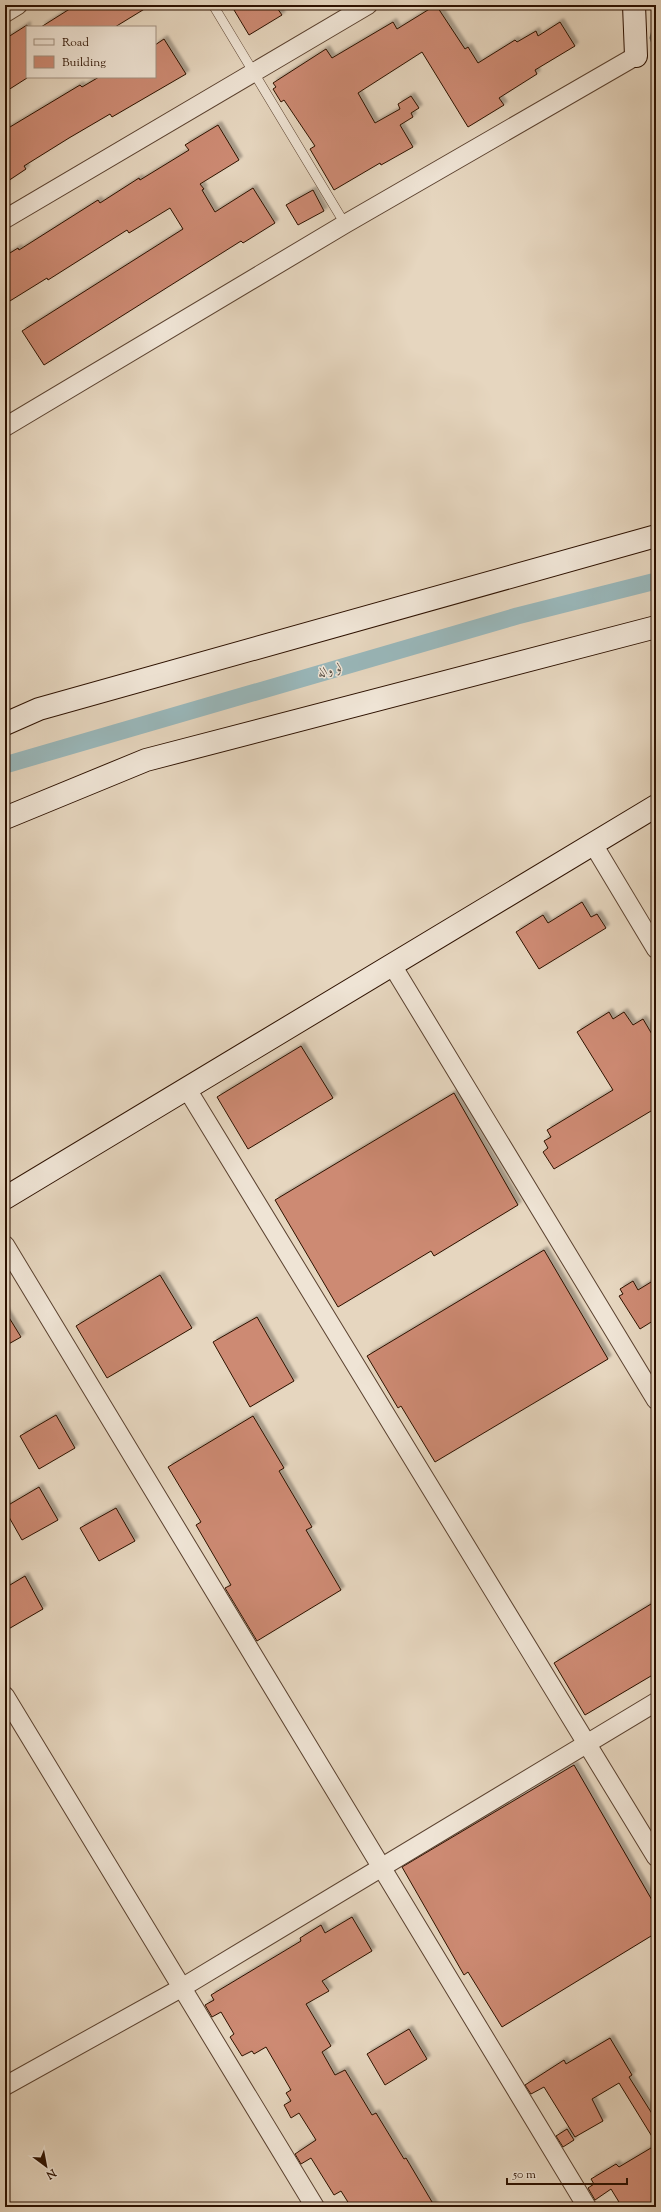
<svg xmlns="http://www.w3.org/2000/svg" width="661" height="2212" font-family="'Sorts Mill Goudy',Amiri,serif">
<defs>
<filter id="shadow"><feDropShadow dx="3.5" dy="-3.5" stdDeviation="1" flood-color="#0004"/></filter>
</defs>
<rect width="100%" height="100%" fill="#e6d6bf"/>
<filter id="stains"><feTurbulence type="fractalNoise" baseFrequency=".005" numOctaves="4"/><feColorMatrix values="0 0 0 0 .2 0 0 0 0 .09 0 0 0 0 .02 0 0 0 .5 -.17"/></filter>
<radialGradient id="worn" r=".72"><stop offset=".6" stop-color="#630" stop-opacity="0"/><stop offset="1" stop-color="#630" stop-opacity=".3"/></radialGradient>
<g fill="none" stroke-linecap="round" stroke-linejoin="round">
<polyline stroke="#6e7570" stroke-width="5" points="656,23 652,38 656,49"/>
<polyline stroke="#99b7ba" stroke-width="17" points="5,765 517,616 656,581"/>
</g>
<g fill="#cd8a73" stroke="#2d1100" filter="url(#shadow)">
<polygon points="76,5 151,5 115,27 41,27"/>
<polygon points="231,5 275,5 282,15 249,35"/>
<polygon points="436,5 465,49 468,47 478,63 515,40 517,42 536,31 538,36 560,22 575,46 535,70 537,74 499,98 504,105 468,127 422,52 358,93 375,123 400,109 398,104 411,96 419,108 411,113 413,117 400,125 413,147 381,165 380,163 334,190 310,149 315,146 284,100 281,102 273,89 276,87 273,83 326,49 332,58 393,22 397,29"/>
<polygon points="27,25 27,78 5,92 5,39"/>
<polygon points="164,39 186,74 112,117 110,114 69,138 24,166 26,169 5,183 5,130 80,85 82,87 99,77 155,77 155,45"/>
<polygon points="218,125 239,160 200,184 204,189 202,190 215,212 253,188 275,223 243,243 241,241 44,365 22,331 183,229 170,208 129,233 127,230 48,280 47,278 5,304 5,256 18,248 19,250 98,200 100,203 139,178 140,180 189,150 185,145"/>
<polygon points="313,190 324,211 298,225 286,205"/>
<polygon points="582,902 591,917 597,914 606,928 539,969 516,932 543,915 548,923"/>
<polygon points="609,1012 613,1019 624,1012 633,1025 643,1019 656,1041 656,1108 554,1169 543,1152 548,1148 544,1141 551,1137 547,1130 613,1090 577,1032"/>
<polygon points="301,1046 333,1098 248,1149 217,1097"/>
<polygon points="454,1093 518,1205 434,1256 431,1251 338,1307 275,1200"/>
<polygon points="544,1250 608,1359 435,1462 401,1406 398,1408 367,1356"/>
<polygon points="160,1275 192,1328 107,1378 76,1326"/>
<polygon points="656,1279 656,1319 640,1329 619,1296 623,1294 620,1289 633,1281 638,1290"/>
<polygon points="5,1311 21,1337 5,1346"/>
<polygon points="257,1317 294,1381 250,1407 213,1342"/>
<polygon points="56,1415 75,1448 39,1469 20,1436"/>
<polygon points="253,1416 284,1468 279,1471 312,1527 306,1530 341,1590 257,1641 225,1588 231,1585 196,1525 201,1522 168,1467"/>
<polygon points="39,1487 58,1520 22,1540 5,1510 5,1507"/>
<polygon points="116,1508 135,1541 99,1561 80,1528"/>
<polygon points="25,1576 43,1609 5,1631 5,1588"/>
<polygon points="656,1601 656,1673 585,1715 554,1663"/>
<polygon points="574,1765 656,1907 656,1933 502,2027 468,1972 464,1975 402,1867"/>
<polygon points="352,1917 372,1951 322,1981 329,1991 306,2004 331,2046 322,2052 335,2075 345,2070 372,2115 376,2113 404,2159 406,2158 435,2207 351,2207 341,2191 334,2195 311,2158 301,2164 295,2154 316,2140 299,2113 291,2118 284,2105 291,2101 286,2093 291,2090 266,2047 254,2054 252,2051 242,2056 230,2037 234,2034 221,2012 212,2017 205,2005 214,2000 211,1995 301,1941 300,1938 321,1925 325,1933"/>
<polygon points="409,2029 427,2059 385,2085 367,2054"/>
<polygon points="610,2038 632,2075 629,2077 656,2120 656,2143 619,2083 592,2099 603,2121 575,2137 544,2087 531,2094 525,2085 564,2060 566,2064"/>
<polygon points="567,2129 574,2140 563,2147 556,2136"/>
<polygon points="656,2145 656,2199 643,2207 622,2207 611,2189 595,2200 588,2188 594,2184 591,2179 616,2164 619,2167"/>
</g>
<g fill="none" stroke-linecap="round" stroke-linejoin="round">
<g stroke="#5b4230" stroke-width="10">
<polyline id="lane" points="213,5 345,224"/>
</g>
<g stroke="#5b4230" stroke-width="20">
<g id="street">
<polyline points="5,13 18,5"/>
<polyline points="5,219 368,5"/>
<polyline points="5,427 345,224 636,56"/>
<polyline points="593,844 656,949"/>
<polyline points="392,965 656,1400"/>
<polyline points="187,1089 656,1857"/>
<polyline points="5,1245 587,2207"/>
<polyline points="5,1696 315,2207"/>
<polyline points="5,2086 183,1987 656,1702"/>
</g>
</g>
<g stroke="#2d1100" stroke-width="24">
<g id="secondary">
<polyline points="634,5 636,56"/>
<polyline points="5,724 39,709 656,536"/>
<polyline points="5,818 146,760 656,627"/>
<polyline points="5,1198 656,806"/>
</g>
</g>
<use href="#lane" stroke="#efe4d5" stroke-width="9"/>
<use href="#street" stroke="#efe4d5" stroke-width="18"/>
<use href="#secondary" stroke="#efe4d5" stroke-width="22"/>
</g>
<g text-anchor="middle" dominant-baseline="central" stroke-width="3" stroke-linejoin="round" paint-order="stroke">
<g font-size="13" font-style="italic" fill="#534b41" stroke="#efe4d5">
<text transform="translate(330 671) rotate(-16)">لو واله</text>
</g>
</g>
<rect width="661" height="2212" fill="none" stroke="#e6d6bf" stroke-width="20"/>
<rect x="6" y="6" width="649" height="2200" fill="none" stroke="#2d1100" stroke-width="2"/>
<rect x="10" y="10" width="641" height="2192" fill="none" stroke="#2d1100"/>
<rect x="26" y="26" width="130" height="52" fill="#efe4d5" stroke="#a19080"/>
<rect x="34" y="39" width="20" height="6" fill="#efe4d5" stroke="#a19080"/>
<text x="62" y="46" font-size="12" fill="#2d1100">Road</text>
<rect x="34" y="56" width="20" height="12" fill="#cd8a73" stroke="#a19080"/>
<text x="62" y="66" font-size="12" fill="#2d1100">Building</text>
<g transform="translate(46 2166) rotate(148)" stroke="#efe4d5" stroke-width="3" paint-order="stroke">
<path d="M0-3L7 15L0 10L-7 15Z" fill="#2d1100"/>
<text y="-6" font-size="11" font-weight="bold" text-anchor="middle" fill="#2d1100">N</text>
</g>
<path d="M507 2178v6h120v-6" fill="none" stroke="#2d1100" stroke-width="2"/>
<text x="513" y="2178" font-size="12" fill="#2d1100" stroke="#efe4d5" stroke-width="3" paint-order="stroke">50 m</text>
<rect width="100%" height="100%" filter="url(#stains)"/>
<rect width="100%" height="100%" fill="url(#worn)"/>
</svg>
